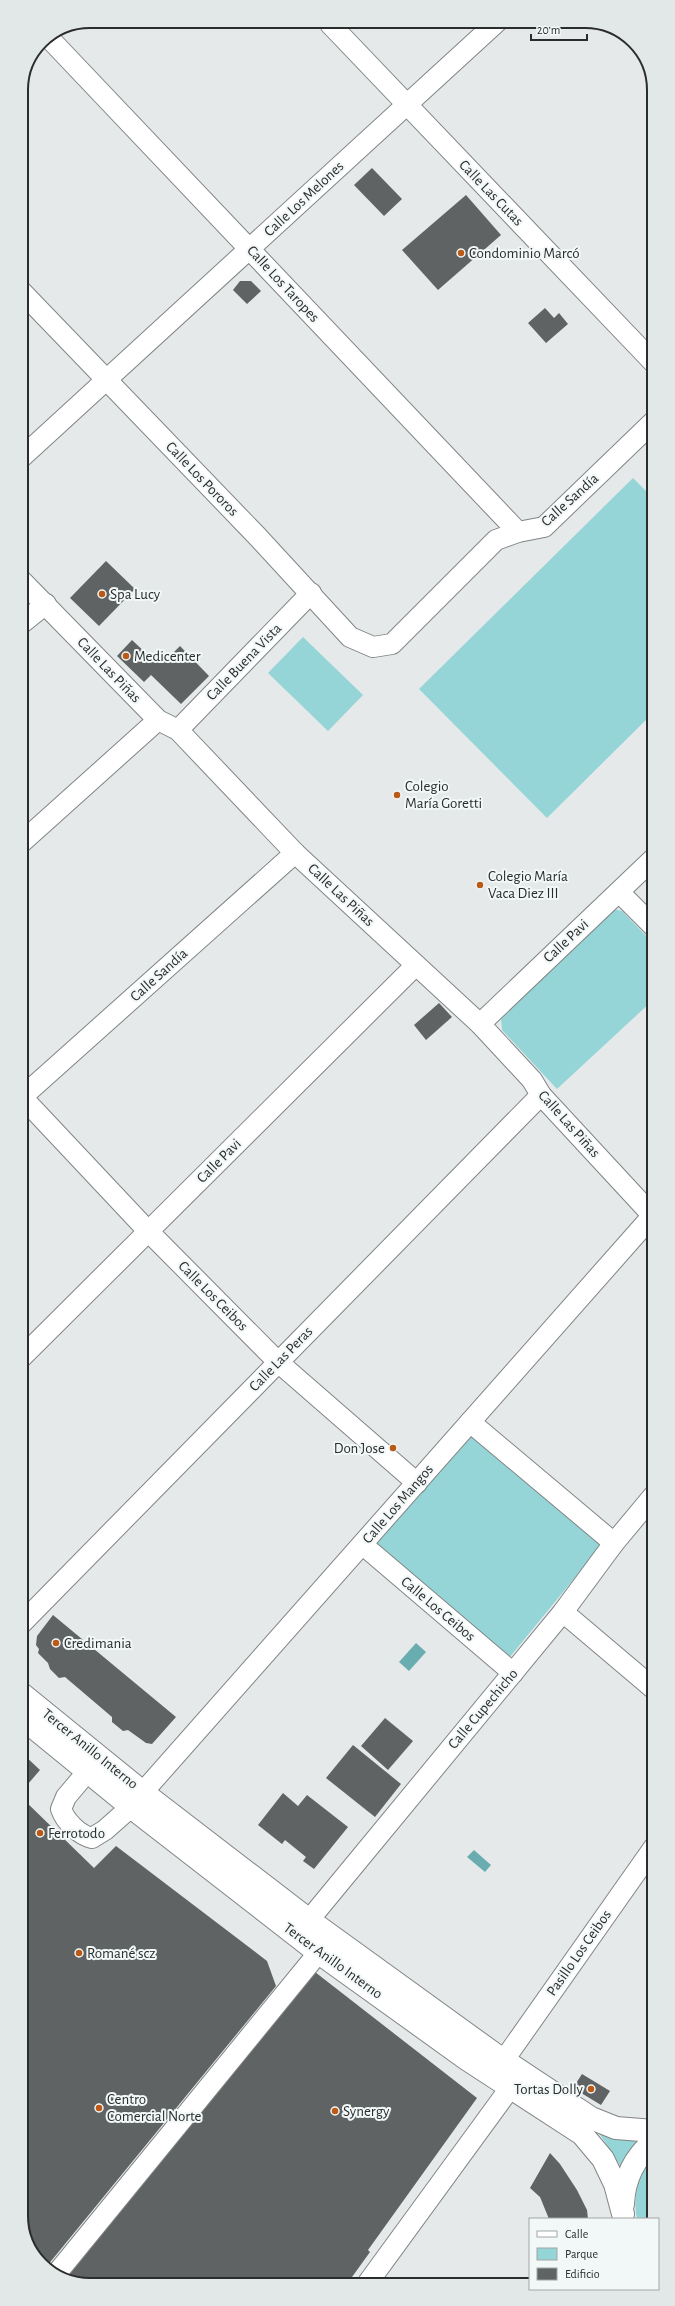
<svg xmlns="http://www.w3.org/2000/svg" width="675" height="2306" font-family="'Alegreya Sans',sans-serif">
<rect width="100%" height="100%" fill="#e5e9ea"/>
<g fill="#95d5d7">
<polygon points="633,478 653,498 653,713 547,818 419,689"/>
<polygon points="303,637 363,695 328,731 268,673"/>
<polygon points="614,909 622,911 653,943 653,1000 557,1089 502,1030 501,1019"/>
<polygon points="467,1429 604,1542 509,1658 372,1546"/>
<polygon points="599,2133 643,2142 623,2170"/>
<path d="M654 2155V2216L653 2219H637C632 2195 639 2174 654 2155Z"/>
</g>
<g fill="#6aadb0">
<polygon points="416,1643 426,1652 409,1671 399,1662"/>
<polygon points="474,1850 491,1865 485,1872 467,1857"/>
</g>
<g fill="#5f6363">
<polygon points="372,168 402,199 384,216 354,185"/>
<polygon points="466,195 501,235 438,290 402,250"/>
<polygon points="240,281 251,281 261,291 247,304 233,290"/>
<polygon points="545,308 554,318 559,313 568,324 546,343 528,323"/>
<polygon points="106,561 135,589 99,626 70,598"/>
<polygon points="132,640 150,657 153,654 163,663 180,646 209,676 181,704 151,675 144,682 117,656"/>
<polygon points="439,1003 452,1017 426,1040 414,1025"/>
<polygon points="53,1615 176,1717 152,1744 146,1743 128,1730 123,1731 112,1722 112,1717 65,1677 59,1678 50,1669 48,1663 38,1653 39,1649 36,1645 37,1636"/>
<polygon points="385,1718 413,1741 388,1770 361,1746"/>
<polygon points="353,1745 401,1784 375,1817 326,1778"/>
<polygon points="22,1753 40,1770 22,1791"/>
<polygon points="283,1793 298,1806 307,1795 348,1827 314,1869 303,1861 306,1857 285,1840 282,1844 258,1825"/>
<polygon points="22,1798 94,1868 116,1846 267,1961 276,1986 47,2266 40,2260 22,2230"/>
<polygon points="315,1972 477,2098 368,2250 370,2252 347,2284 85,2285 67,2277 191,2123"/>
<polygon points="582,2074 610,2091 601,2105 573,2088"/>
<polygon points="550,2153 560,2164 577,2190 587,2210 588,2219 549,2219 540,2197 530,2188"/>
</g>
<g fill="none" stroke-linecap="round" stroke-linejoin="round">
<g stroke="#818585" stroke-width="22">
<g id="minor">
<polyline points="330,24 653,362"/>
<polyline points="48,37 518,532"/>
<polyline points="21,291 256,535 350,637 373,647 392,644 496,540 518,532 544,527 653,422"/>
<polyline points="21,458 497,22"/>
<polyline points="21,580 158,720 178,730 295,853 480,1024 532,1080 541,1095 653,1216"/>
<polyline points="21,624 46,604"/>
<polyline points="178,730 311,593"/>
<polyline points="21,843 158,720"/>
<polyline points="619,892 653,926"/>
<polyline points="480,1024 653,859"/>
<polyline points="22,1097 148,1231 278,1362 417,1483"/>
<polyline points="22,1097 295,853"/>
<polyline points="22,1357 416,965"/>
<polyline points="470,1422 614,1543"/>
<polyline points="363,1545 513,1673"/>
<polyline points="563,1612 654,1689"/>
<polyline points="22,1623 541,1095"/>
<path d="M88 1771 66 1797 61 1809C65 1821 79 1835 92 1838L105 1830 131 1807"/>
<polyline points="143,1792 653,1215"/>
<polyline points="309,1920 563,1612 614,1543 654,1495"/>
<polyline points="504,2060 654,1847"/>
<polyline points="57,2273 319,1952"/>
<polyline points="367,2284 510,2088"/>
</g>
</g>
<g stroke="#818585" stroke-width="24">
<g id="major">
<polyline points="22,1694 145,1794 309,1920 493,2053 591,2118 616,2128 654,2131"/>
<polyline points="22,1718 131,1807 315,1950 468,2060 582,2134 603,2159 615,2184 623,2214"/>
<path d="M623 2204C624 2179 635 2157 654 2141"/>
</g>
</g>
<use href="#minor" stroke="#fff" stroke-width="20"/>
<use href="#major" stroke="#fff" stroke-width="22"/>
</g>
<g fill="#bb5a18" stroke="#f2f7f7" stroke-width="1.5">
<circle cx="461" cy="253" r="4"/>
<circle cx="102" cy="594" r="4"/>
<circle cx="126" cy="656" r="4"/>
<circle cx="397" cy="795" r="4"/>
<circle cx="480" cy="885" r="4"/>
<circle cx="393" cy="1448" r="4"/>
<circle cx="56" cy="1643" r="4"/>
<circle cx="40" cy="1833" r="4"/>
<circle cx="79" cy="1953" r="4"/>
<circle cx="591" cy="2089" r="4"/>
<circle cx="99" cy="2108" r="4"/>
<circle cx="335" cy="2111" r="4"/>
</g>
<g text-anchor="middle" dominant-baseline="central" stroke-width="4" stroke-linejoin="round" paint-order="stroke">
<g font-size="15" fill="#2b2c2c" stroke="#f2f7f7">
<text transform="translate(491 193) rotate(46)">Calle Las Cutas</text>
<text transform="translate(304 199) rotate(-43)">Calle Los Melones</text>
<text transform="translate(283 284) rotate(47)">Calle Los Taropes</text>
<text transform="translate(202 479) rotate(46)">Calle Los Pororos</text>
<text transform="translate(570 500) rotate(-42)">Calle Sandía</text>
<text transform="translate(244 662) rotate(-46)">Calle Buena Vista</text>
<text transform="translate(109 670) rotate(46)">Calle Las Piñas</text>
<text transform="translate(341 895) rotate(43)">Calle Las Piñas</text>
<text transform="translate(566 941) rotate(-43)">Calle Pavi</text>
<text transform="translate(159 975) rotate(-42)">Calle Sandía</text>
<text transform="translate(569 1124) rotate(48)">Calle Las Piñas</text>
<text transform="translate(219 1161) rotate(-45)">Calle Pavi</text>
<text transform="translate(213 1296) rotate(45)">Calle Los Ceibos</text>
<text transform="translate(281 1359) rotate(-46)">Calle Las Peras</text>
<text transform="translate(398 1504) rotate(-49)">Calle Los Mangos</text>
<text transform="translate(438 1609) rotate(40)">Calle Los Ceibos</text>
<text transform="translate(483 1709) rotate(-50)">Calle Cupechicho</text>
<text transform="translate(90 1749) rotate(39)">Tercer Anillo Interno</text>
<text transform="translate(579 1953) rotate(-55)">Pasillo Los Ceibos</text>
<text transform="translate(333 1961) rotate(36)">Tercer Anillo Interno</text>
</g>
<g font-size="15" fill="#2b2c2c" stroke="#f2f7f7" text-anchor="start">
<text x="469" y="253">Condominio Marcó</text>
<text x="110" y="594">Spa Lucy</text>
<text x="134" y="656">Medicenter</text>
<text x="405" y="786">Colegio<tspan x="405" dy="17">María Goretti</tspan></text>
<text x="488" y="876">Colegio María<tspan x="488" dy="17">Vaca Diez III</tspan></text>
<text x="385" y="1448" text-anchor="end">Don Jose</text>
<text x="64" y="1643">Credimania</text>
<text x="48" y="1833">Ferrotodo</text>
<text x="87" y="1953">Romané scz</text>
<text x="583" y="2089" text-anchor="end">Tortas Dolly</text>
<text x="107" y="2099">Centro<tspan x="107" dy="17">Comercial Norte</tspan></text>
<text x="343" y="2111">Synergy</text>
</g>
</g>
<path d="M0 0H675V2306H0ZM90 28H585A62 62 0 0 1 647 90V2216A62 62 0 0 1 585 2278H90A62 62 0 0 1 28 2216V90A62 62 0 0 1 90 28Z" fill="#e2e7e7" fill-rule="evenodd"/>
<path fill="none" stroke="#2b2c2c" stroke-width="2" d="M90 28H585A62 62 0 0 1 647 90V2216A62 62 0 0 1 585 2278H90A62 62 0 0 1 28 2216V90A62 62 0 0 1 90 28Z"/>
<rect x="529" y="2218" width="130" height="72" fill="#f2f7f7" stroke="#a2a6a6"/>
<rect x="537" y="2231" width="20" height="6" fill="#ffffff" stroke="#a2a6a6"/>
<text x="565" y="2238" font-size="12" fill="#2b2c2c">Calle</text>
<rect x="537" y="2248" width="20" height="12" fill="#95d5d7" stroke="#a2a6a6"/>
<text x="565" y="2258" font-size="12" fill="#2b2c2c">Parque</text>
<rect x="537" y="2268" width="20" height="12" fill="#5f6363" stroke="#a2a6a6"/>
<text x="565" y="2278" font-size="12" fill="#2b2c2c">Edificio</text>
<path d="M531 34v6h56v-6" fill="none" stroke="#2b2c2c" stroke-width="2"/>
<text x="537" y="34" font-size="12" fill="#2b2c2c" stroke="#f2f7f7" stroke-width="3" paint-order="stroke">20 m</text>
</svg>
